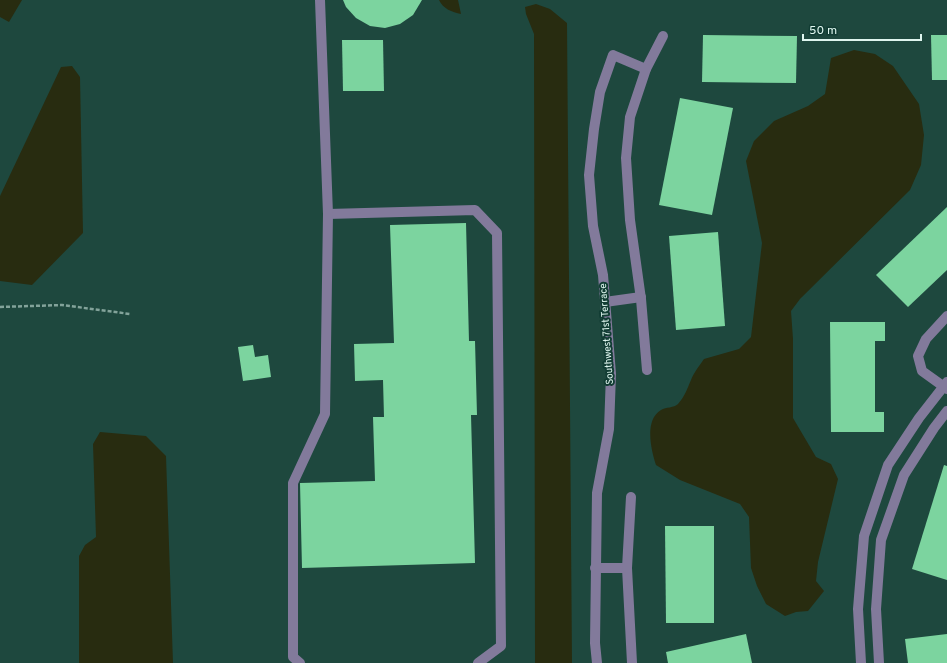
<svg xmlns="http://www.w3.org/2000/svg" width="947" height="663" font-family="Overpass,sans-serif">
<rect width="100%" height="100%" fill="#1e483e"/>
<g fill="#282c10">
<polygon points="0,0 22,0 9,22 0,17"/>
<path d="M439 0H458L461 14C452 12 443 9 439 0Z"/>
<polygon points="536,4 550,9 567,23 572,663 535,663 534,34 526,14 525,7"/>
<path d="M854 50 875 54 893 66 919 104 924 135 921 165 910 190 800 299 791 311 793 339V418L816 457 831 464 838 479 818 562 816 581 824 591 808 611 796 612 785 616 766 604 757 586 751 568 749 517 740 504 680 480 656 465C651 450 644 420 661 410 666 407 674 408 678 404 685 396 687 389 691 380 694 372 700 365 704 359L739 349 751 337 762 243 746 161 754 141 774 121 808 106 825 94 831 58Z"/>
<polygon points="72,66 80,77 83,233 32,285 0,281 0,196 61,67"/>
<polygon points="100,432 146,436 166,456 173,663 79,663 79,556 85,545 96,537 93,444"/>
</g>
<g fill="#7cd49f">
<polygon points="343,0 422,0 413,15 400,24 385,28 370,26 356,18 346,7"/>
<polygon points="703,35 797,36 796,83 702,82"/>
<polygon points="931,35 947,35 947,80 932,80"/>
<polygon points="342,40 383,40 384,91 343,91"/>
<polygon points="680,98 733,108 712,215 659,205"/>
<polygon points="947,207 947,270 908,307 876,275"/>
<polygon points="466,223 469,341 475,341 477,415 471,415 475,563 302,568 300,483 375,481 373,417 384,417 383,380 355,381 354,344 394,343 390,225"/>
<polygon points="718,232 725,326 676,330 669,236"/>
<polygon points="830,322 885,322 885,341 875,341 875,412 884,412 884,432 831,432"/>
<polygon points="253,345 255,357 268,355 271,377 243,381 238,347"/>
<polygon points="944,465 947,466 947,580 912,569"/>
<polygon points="665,526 714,526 714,623 666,623"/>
<polygon points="746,634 752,663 668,663 666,652"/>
<polygon points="947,634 947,663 908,663 905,639"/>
</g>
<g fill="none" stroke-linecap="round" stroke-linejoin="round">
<polyline stroke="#83a39a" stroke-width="2.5" stroke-dasharray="4 2" stroke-linecap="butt" points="0,307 62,305 130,314"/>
<g stroke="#827a9b" stroke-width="10">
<polyline points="646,69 663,36"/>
<polyline points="328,214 475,210 497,233 501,646 478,663"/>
<polyline points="605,302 641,297"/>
<polyline points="947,316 926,339 918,356 922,371 947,389"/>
<polyline points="595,568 627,568 632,663"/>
<polyline points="627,568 631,497"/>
<polyline points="300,663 293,657 293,483 325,414 328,214 320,0"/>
<polyline points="597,663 595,643 597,493 609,429 611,374 603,275 593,226 589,175 594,129 600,92 613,55 646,69 630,117 626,158 630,220 641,299 647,370"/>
<polyline points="861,663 858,609 864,536 888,465 919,418 947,382"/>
<polyline points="879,663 876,609 881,540 904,475 934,428 947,411"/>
</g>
</g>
<g text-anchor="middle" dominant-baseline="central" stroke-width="4" stroke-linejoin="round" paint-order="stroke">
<g font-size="10" fill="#dff6ef" stroke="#123d34">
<text transform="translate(607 334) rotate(-94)">Southwest 71st Terrace</text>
</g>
</g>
<path d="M803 34v6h118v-6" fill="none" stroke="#dff6ef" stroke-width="2"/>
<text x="809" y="34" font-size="12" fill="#dff6ef" stroke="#123d34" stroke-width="3" paint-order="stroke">50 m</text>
</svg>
